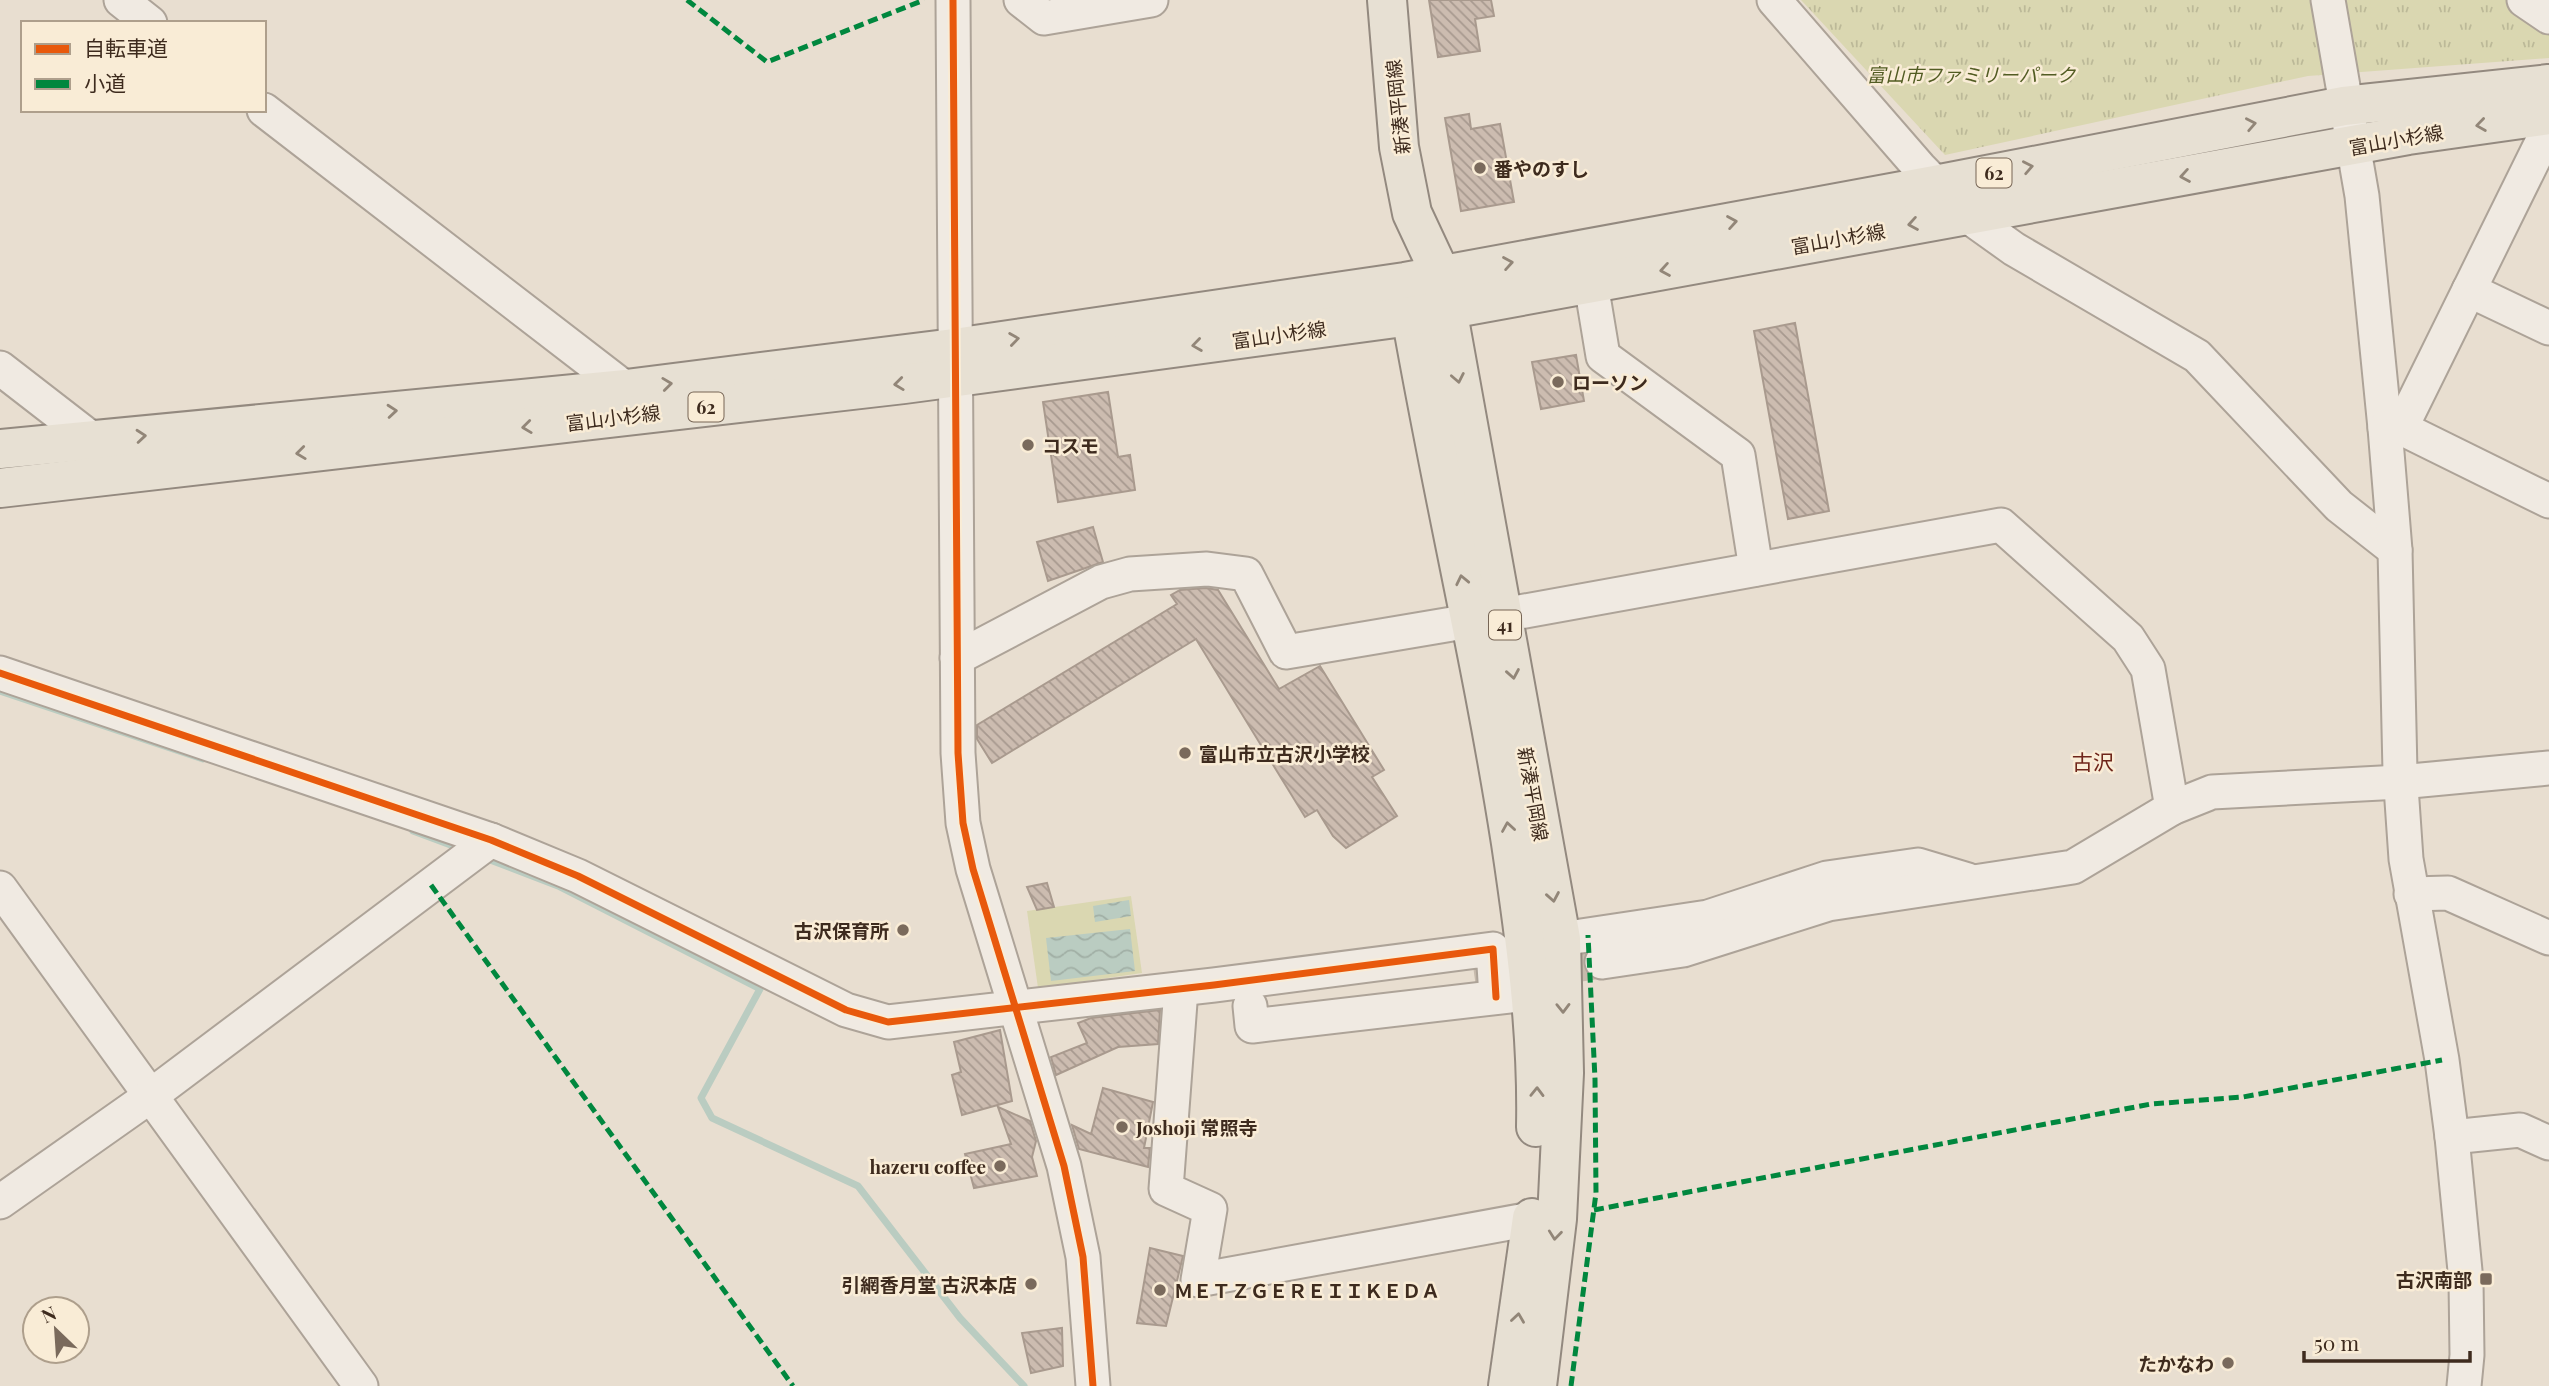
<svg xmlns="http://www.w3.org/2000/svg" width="2549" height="1386" font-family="'Playfair Display','Noto Sans JP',serif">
<defs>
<pattern id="park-tufts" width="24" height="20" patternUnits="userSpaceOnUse" patternTransform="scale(1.75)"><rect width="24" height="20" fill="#dad7b1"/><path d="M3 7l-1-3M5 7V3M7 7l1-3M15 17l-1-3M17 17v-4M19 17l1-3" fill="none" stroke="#bcb998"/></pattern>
<pattern id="water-waves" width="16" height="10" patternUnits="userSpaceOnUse" patternTransform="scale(1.75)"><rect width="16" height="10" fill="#baccc1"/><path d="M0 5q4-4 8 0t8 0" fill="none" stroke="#a1afa5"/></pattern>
<pattern id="building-back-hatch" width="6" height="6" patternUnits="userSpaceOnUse" patternTransform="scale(1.75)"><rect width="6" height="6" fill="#ccbcb0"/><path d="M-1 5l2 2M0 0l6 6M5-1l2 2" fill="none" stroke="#a7998f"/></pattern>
</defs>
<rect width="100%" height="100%" fill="#e8ded0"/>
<polygon fill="url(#park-tufts)" points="1801,0 2549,0 2549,58 2308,76 1945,155"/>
<polygon fill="#dad7b1" points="1131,896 1142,973 1038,988 1027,911"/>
<g fill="url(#water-waves)">
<polygon points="1129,900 1131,916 1095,922 1093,906"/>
<polygon points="1130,929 1135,971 1051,981 1046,938"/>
</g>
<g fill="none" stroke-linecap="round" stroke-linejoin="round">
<g stroke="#baccc1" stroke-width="7">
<polyline points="0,691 203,759"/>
<polyline points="413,831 464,850"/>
<polyline points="485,858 558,886 760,989 701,1098 712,1118 858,1186 960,1318 1024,1386"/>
</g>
</g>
<g fill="url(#building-back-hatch)" stroke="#a99a8e" stroke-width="2">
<polygon points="1429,0 1491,0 1494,16 1475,19 1480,51 1438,57"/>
<polygon points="1469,114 1471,129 1500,124 1514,202 1461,211 1445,118"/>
<polygon points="1795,323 1829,511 1788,519 1754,331"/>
<polygon points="1576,355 1584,401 1541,409 1532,362"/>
<polygon points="1108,392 1118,457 1130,455 1135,490 1058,502 1043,402"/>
<polygon points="1093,527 1103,562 1048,581 1037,542"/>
<polygon points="1206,588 1218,590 1279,689 1320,666 1384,770 1372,777 1397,816 1346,848 1333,836 1317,810 1305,817 1196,639 992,763 977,739 977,725 1177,604 1171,595 1180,590"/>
<polygon points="1047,883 1054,907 1037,910 1027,887"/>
<polygon points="1160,1010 1158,1044 1118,1047 1056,1075 1051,1057 1087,1043 1078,1023 1091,1018"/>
<polygon points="1000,1030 1012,1101 962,1115 952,1075 961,1072 954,1042"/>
<polygon points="1103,1088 1153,1102 1144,1148 1150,1148 1148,1167 1079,1149 1072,1125 1091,1134"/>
<polygon points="998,1107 1030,1121 1036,1141 1032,1157 1037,1176 974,1188 965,1154 1011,1144"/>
<polygon points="1150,1248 1183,1256 1166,1326 1137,1323"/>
<polygon points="1062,1328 1063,1366 1031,1373 1022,1333"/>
</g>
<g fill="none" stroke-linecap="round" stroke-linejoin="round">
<polyline stroke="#c6baac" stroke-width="33" stroke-dasharray="33 17" stroke-linecap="butt" points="1475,980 1602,962"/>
<g stroke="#ada398" stroke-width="37">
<g id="minor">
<polyline points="121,0 150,23"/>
<polyline points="953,0 958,753 963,823 973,869 1064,1166 1083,1257 1093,1386"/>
<polyline points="1021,0 1044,18 1151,0"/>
<polyline points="1774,0 1920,168 1965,214 2014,249 2197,356 2339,506 2395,550"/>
<polyline points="2328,0 2362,196 2385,428 2395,550 2400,772 2406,859 2442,1060 2452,1137 2466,1281 2467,1355 2464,1386"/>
<polyline points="2524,0 2549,17"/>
<polyline points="264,110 626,389"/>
<polyline points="1591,284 1603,356 1738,455 1756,569"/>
<polyline points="2469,290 2549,328"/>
<polyline points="0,368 93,440"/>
<polyline points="2385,428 2401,428 2549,501"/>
<polyline points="2401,428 2544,138 2549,116"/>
<polyline points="1503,615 2001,525 2128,638 2148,669 2172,808"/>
<polyline points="957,658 1101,582 1130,574 1207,569 1246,574 1286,652 1470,621"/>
<polyline points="0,673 491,840 578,876 846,1010 888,1022 1214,985 1493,949 1496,997"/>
<polyline points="0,888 361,1386"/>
<polyline points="2411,894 2448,893 2549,938"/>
<polyline points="1561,939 1708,917 1827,878 1918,865 1968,880"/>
<polyline points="1602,962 1683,950 1828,904 2073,867 2172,808 2212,792 2400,782 2549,768"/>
<polyline points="1181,989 1166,1189 1210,1209 1198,1280 1531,1219"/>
<polyline points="1250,1006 1252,1026 1518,995"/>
<polyline points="2452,1137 2520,1130 2549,1143"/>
<polyline points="0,1202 149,1097 491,840"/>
</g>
</g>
<g stroke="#93897f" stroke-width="42">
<g id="major">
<polyline points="1387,0 1399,147 1412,213 1441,275 1561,939 1564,1073 1557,1219 1537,1386"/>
<path d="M1407 292C1438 476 1482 658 1511 843 1525 937 1538 1031 1536 1127"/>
<polyline points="0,449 626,389 954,348 1405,282 1935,185 2344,106 2549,84"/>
<polyline points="0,488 904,384 1411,316 2408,135 2549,115"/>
<polyline points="1508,1386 1532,1218"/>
</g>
</g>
<use href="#minor" stroke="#f0eae2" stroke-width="33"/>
<use href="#major" stroke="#e7e0d3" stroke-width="38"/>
<g stroke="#00873e" stroke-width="5" stroke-dasharray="10 5" stroke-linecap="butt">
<polyline points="687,0 767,62 924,0"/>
<polyline points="431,885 793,1386"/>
<polyline points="1594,1210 2151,1104 2243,1097 2442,1060"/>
<polyline points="1571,1386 1596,1193 1595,1079 1588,935"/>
</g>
<g stroke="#f9ecd6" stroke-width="11">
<g id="cycleway">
<polyline points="953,0 958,753 963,823 973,869 1064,1166 1083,1257 1093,1386"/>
<polyline points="0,673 491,840 578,876 846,1010 888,1022 1214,985 1493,949 1496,997"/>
</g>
</g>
<use href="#cycleway" stroke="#e8590c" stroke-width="7"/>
</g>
<defs><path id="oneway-chevron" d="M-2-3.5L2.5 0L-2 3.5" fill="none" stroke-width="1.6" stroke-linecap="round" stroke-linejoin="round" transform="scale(1.75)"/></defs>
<g stroke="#928678">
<use href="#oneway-chevron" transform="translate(2251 124) rotate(-11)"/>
<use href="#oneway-chevron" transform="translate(2481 125) rotate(172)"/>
<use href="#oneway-chevron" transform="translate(2028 167) rotate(-11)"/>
<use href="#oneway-chevron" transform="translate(2185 176) rotate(170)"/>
<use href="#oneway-chevron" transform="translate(1732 222) rotate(-10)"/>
<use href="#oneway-chevron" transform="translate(1913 224) rotate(170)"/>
<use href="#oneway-chevron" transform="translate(1508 263) rotate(-10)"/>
<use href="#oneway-chevron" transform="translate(1665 270) rotate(170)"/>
<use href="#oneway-chevron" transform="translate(1014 339) rotate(-8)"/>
<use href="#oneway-chevron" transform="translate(1197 345) rotate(172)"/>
<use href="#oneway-chevron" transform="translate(1458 378) rotate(79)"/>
<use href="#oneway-chevron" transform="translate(667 384) rotate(-7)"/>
<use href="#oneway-chevron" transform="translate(899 384) rotate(173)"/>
<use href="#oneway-chevron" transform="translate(392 411) rotate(-5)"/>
<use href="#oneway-chevron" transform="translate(527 427) rotate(173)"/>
<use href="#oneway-chevron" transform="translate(141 436) rotate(-5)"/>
<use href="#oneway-chevron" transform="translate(301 453) rotate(173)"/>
<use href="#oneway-chevron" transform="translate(1462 580) rotate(-102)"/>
<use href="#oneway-chevron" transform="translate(1513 674) rotate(80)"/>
<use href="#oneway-chevron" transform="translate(1508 827) rotate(-99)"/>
<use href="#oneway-chevron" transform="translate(1553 897) rotate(80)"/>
<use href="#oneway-chevron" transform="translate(1563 1008) rotate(89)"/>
<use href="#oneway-chevron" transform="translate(1537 1092) rotate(-89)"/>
<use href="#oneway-chevron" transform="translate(1555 1235) rotate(96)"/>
<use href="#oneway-chevron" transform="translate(1518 1318) rotate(-82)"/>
</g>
<g fill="#7a6a5c" stroke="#f9ecd6" stroke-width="2.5">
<circle cx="1480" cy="168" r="7"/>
<circle cx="1558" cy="382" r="7"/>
<circle cx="1028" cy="445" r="7"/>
<circle cx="1185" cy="753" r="7"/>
<circle cx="903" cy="930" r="7"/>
<circle cx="1122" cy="1127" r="7"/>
<circle cx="1000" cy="1166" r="7"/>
<rect x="2479" y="1272" width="14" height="14" rx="3.5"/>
<circle cx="1031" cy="1284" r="7"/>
<circle cx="1160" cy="1290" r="7"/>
<circle cx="2228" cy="1363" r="7"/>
</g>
<g text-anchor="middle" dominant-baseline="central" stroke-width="5" stroke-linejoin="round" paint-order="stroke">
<g fill="#f9ecd6" stroke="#766555" stroke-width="2">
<rect x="1976.5" y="158.5" width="35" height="29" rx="5"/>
<rect x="688.5" y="392.5" width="35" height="29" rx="5"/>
<rect x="1489" y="610.5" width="32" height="29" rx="5"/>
</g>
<g font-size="18" font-weight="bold" fill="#3e2b1e">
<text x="1994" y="173">62</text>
<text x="706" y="407">62</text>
<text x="1505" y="625">41</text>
</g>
<g font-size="19" font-style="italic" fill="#525c23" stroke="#f9ecd6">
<text x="1971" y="74">富山市ファミリーパーク</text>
</g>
<g font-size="19" fill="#3e2b1e" stroke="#f9ecd6">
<text transform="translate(1397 107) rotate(-96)">新湊平岡線</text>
<text transform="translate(2396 139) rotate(-10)">富山小杉線</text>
<text transform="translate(1838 238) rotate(-10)">富山小杉線</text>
<text transform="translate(1279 334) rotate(-8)">富山小杉線</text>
<text transform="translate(613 417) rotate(-7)">富山小杉線</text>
<text transform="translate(1534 794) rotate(80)">新湊平岡線</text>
</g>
<g font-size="19" font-weight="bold" fill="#3e2b1e" stroke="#f9ecd6" text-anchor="start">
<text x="1494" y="168">番やのすし</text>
<text x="1572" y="382">ローソン</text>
<text x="1042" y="445">コスモ</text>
<text x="1199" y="753">富山市立古沢小学校</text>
<text x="889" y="930" text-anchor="end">古沢保育所</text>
<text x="1136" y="1127">Joshoji 常照寺</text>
<text x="986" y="1166" text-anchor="end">hazeru coffee</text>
<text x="2472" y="1279" text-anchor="end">古沢南部</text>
<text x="1017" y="1284" text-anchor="end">引網香月堂 古沢本店</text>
<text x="1174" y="1290">ＭＥＴＺＧＥＲＥＩＩＫＥＤＡ</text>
<text x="2214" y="1363" text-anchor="end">たかなわ</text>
</g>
<g font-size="21" fill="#6f251a" stroke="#f9ecd6">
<text x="2093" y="761">古沢</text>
</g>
</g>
<rect x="21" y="21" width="245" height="91" fill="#f9ecd6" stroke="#ae9f8c" stroke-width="2"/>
<rect x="35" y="44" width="35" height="10" fill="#e8590c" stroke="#ae9f8c" stroke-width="2"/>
<text x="84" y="56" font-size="21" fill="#3e2b1e">自転車道</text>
<rect x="35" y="79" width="35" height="10" fill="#00873e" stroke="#ae9f8c" stroke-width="2"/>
<text x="84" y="91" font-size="21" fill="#3e2b1e">小道</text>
<g transform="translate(56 1330) rotate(335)"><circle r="33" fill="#f9ecd6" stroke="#ae9f8c" stroke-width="2"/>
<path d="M0-5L12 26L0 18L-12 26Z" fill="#7a6a5c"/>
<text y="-10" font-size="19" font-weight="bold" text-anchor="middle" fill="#3e2b1e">N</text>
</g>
<path d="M2304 1351v10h166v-10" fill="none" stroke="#3e2b1e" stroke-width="3.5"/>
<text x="2314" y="1351" font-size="21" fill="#3e2b1e" stroke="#f9ecd6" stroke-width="5" paint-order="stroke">50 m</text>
</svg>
